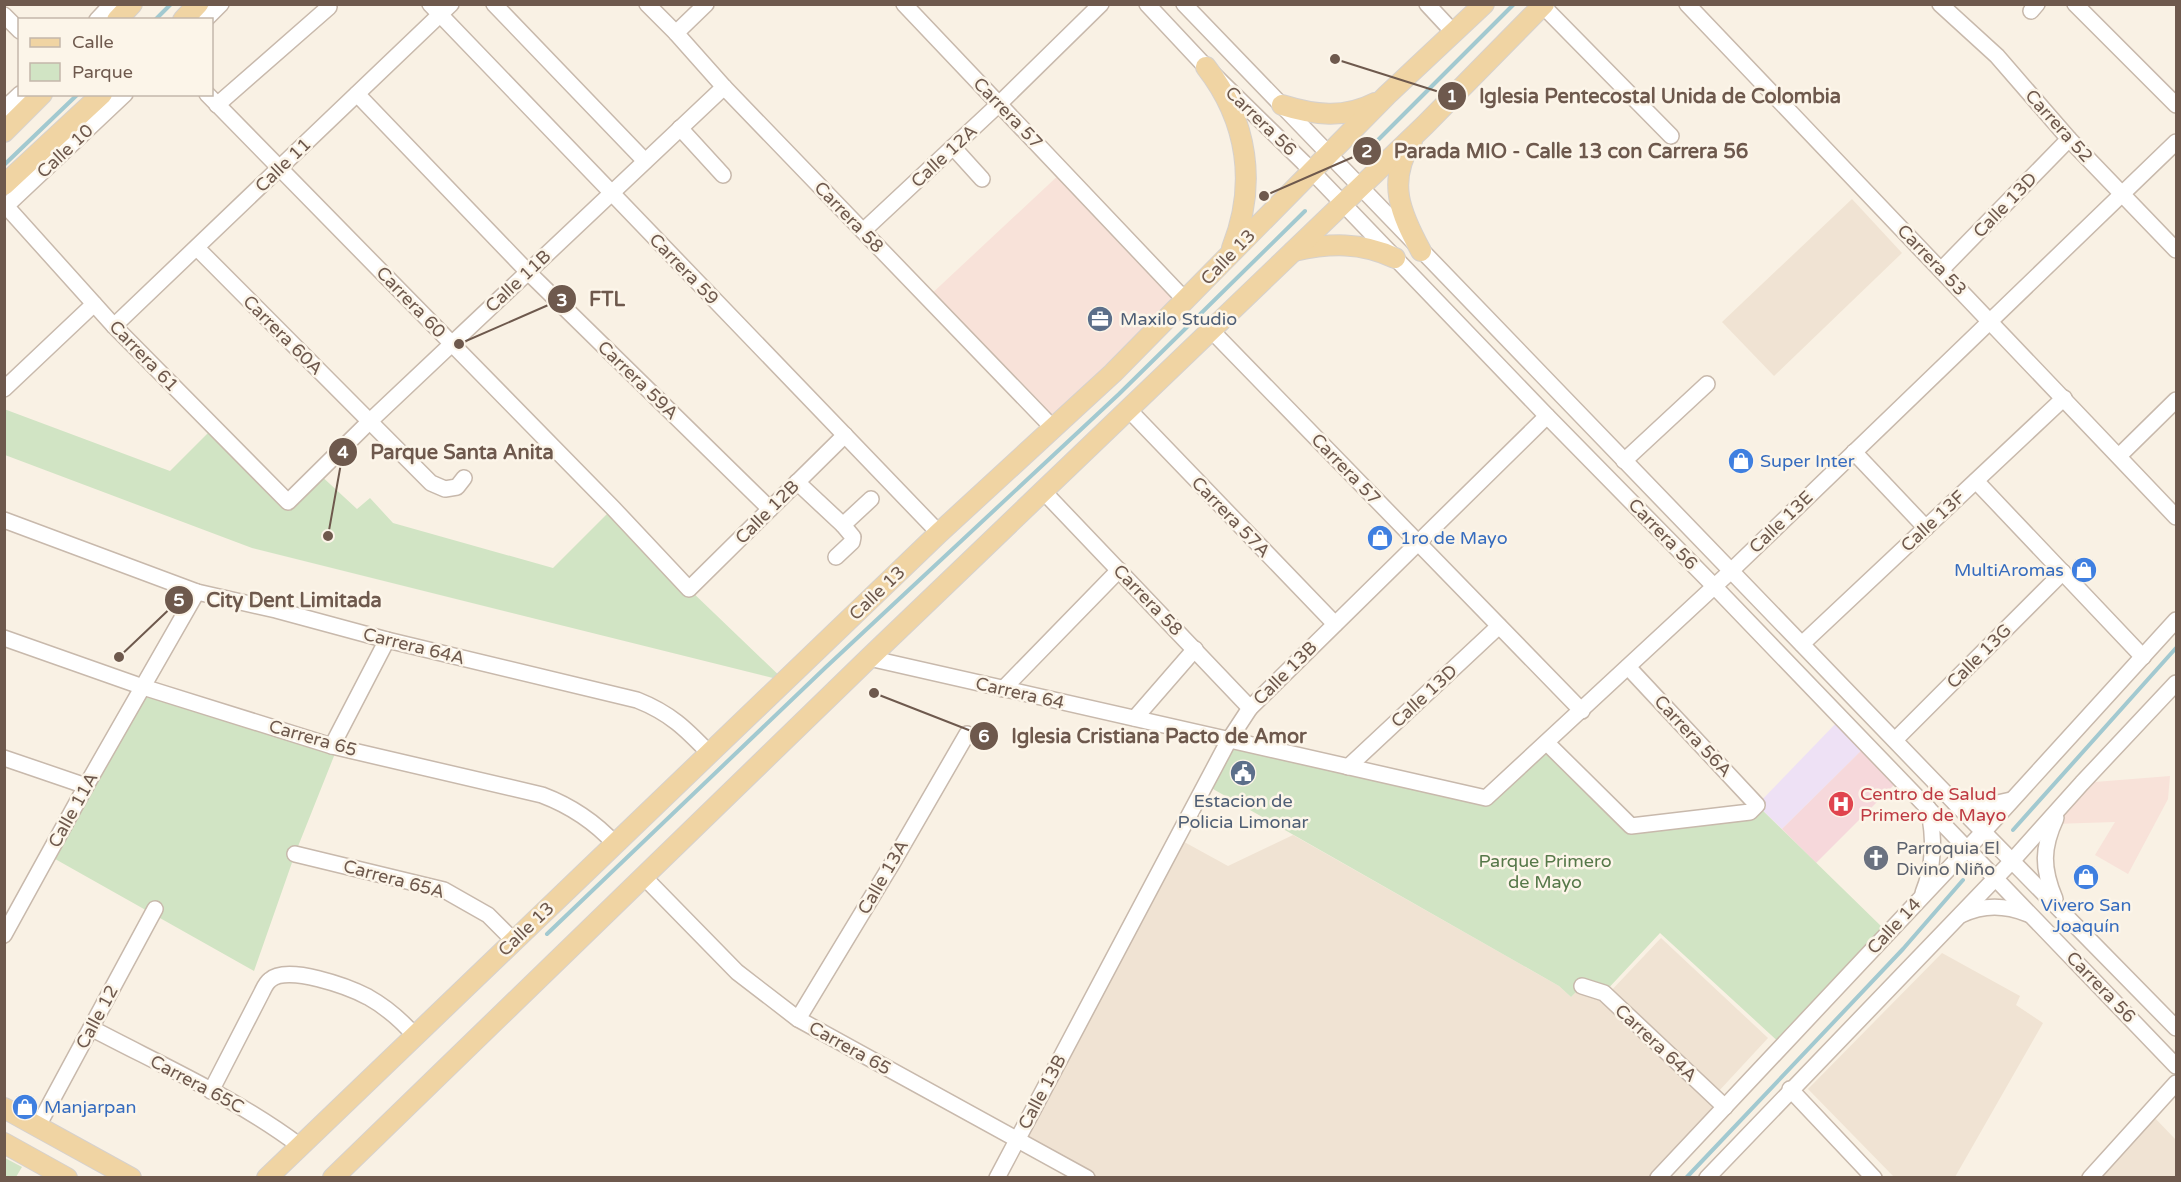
<svg xmlns="http://www.w3.org/2000/svg" width="2181" height="1182" font-family="'Varela Round',sans-serif">
<rect width="100%" height="100%" fill="#f9f1e4"/>
<g fill="#f0e3d3">
<polygon points="1852,199 1902,253 1774,376 1722,322"/>
<polygon points="1293,835 1559,986 1571,997 1582,986 1604,993 1725,1107 1658,1178 1087,1177 1017,1139 1177,838 1228,866"/>
<polygon points="1661,938 1768,1038 1717,1093 1609,993"/>
<polygon points="1942,953 2020,996 2016,1005 2043,1023 1955,1177 1894,1177 1808,1089"/>
<polygon points="2150,1113 2176,1140 2176,1177 2090,1178"/>
</g>
<g fill="#f8e2d9">
<polygon points="1063,171 1186,301 1053,428 927,298"/>
<polygon points="2170,776 2168,799 2128,874 2095,855 2115,822 2053,824 2082,783"/>
</g>
<polygon fill="#eee1f5" points="1841,718 1867,745 1782,829 1757,805"/>
<polygon fill="#f6d8db" points="1867,745 1900,779 1816,863 1782,829"/>
<g fill="#d1e4c4">
<polygon points="4,409 170,471 214,427 287,502 317,472 357,509 370,498 393,523 553,568 613,508 689,589 785,681 252,548 5,455"/>
<polygon points="143,687 338,746 295,854 254,971 48,855"/>
<polygon points="1229,740 1486,798 1547,743 1631,826 1757,805 1883,928 1782,1045 1660,933 1604,993 1582,986 1571,997 1559,986 1206,785"/>
<polygon points="5,1158 22,1167 16,1177 5,1177"/>
</g>
<g fill="none" stroke-linecap="round" stroke-linejoin="round">
<g stroke="#a2c9d0" stroke-width="4">
<polyline points="155,20 171,4"/>
<polyline points="1358,160 1514,4"/>
<polyline points="4,165 78,94"/>
<polyline points="2013,830 2176,648"/>
<polyline points="547,934 825,668 1119,394 1305,211"/>
<polyline points="1686,1178 1903,949 1963,880"/>
</g>
<g stroke="#c8b9ac" stroke-width="18">
<g id="minor">
<polyline points="430,4 939,533"/>
<polyline points="494,4 645,161"/>
<polyline points="647,4 676,33 724,87 1053,428"/>
<polyline points="904,4 1186,301"/>
<polyline points="1147,4 1206,67 1303,162 1547,416 1714,586 2176,1066"/>
<polyline points="1184,4 1955,803 2176,1028"/>
<polyline points="1427,4 1454,33"/>
<polyline points="1687,4 2176,517"/>
<polyline points="1940,4 1997,56 2069,139 2176,250"/>
<polyline points="2075,4 2176,105"/>
<polyline points="1543,6 1671,136"/>
<polyline points="2031,11 2037,4"/>
<polyline points="4,15 20,31"/>
<polyline points="97,20 112,4"/>
<polyline points="205,20 221,4"/>
<polyline points="676,33 706,4"/>
<polyline points="207,94 613,508 689,589 845,435"/>
<polyline points="357,94 528,272 770,509"/>
<polyline points="217,105 329,7"/>
<polyline points="4,109 20,94"/>
<polyline points="680,128 723,175"/>
<polyline points="953,147 982,179"/>
<polyline points="6,206 114,326 288,502 369,422 724,87"/>
<polyline points="4,208 125,94"/>
<polyline points="863,231 999,104 1101,4"/>
<polyline points="197,248 431,483 445,489 457,487 464,478"/>
<polyline points="1941,270 2069,139"/>
<polyline points="114,326 451,4"/>
<polyline points="1210,329 1582,711"/>
<polyline points="4,389 94,304"/>
<polyline points="1128,409 1335,624"/>
<polyline points="1854,452 1926,528"/>
<polyline points="2119,456 2176,400"/>
<polyline points="1624,461 1707,384"/>
<polyline points="1976,481 2143,657"/>
<polyline points="797,482 843,525 871,499"/>
<polyline points="1044,492 1250,708"/>
<path d="M4 520 197 592 276 610 387 640 637 700C670 713 686 729 709 753"/>
<polyline points="836,557 852,542 853,537 843,525"/>
<path d="M4 638 143 687 332 746 542 795C571 806 594 821 615 844"/>
<polyline points="1802,644 2064,398"/>
<polyline points="869,658 1486,798 1731,571 2176,142"/>
<polyline points="1003,689 1119,570"/>
<polyline points="1135,718 1195,649"/>
<polyline points="1895,740 2063,572"/>
<polyline points="1547,743 1631,826 1750,812 1757,805 1628,667"/>
<polyline points="332,746 387,640"/>
<polyline points="4,758 86,786"/>
<polyline points="1348,767 1499,626"/>
<polyline points="1955,803 1984,806 2011,800"/>
<polyline points="295,854 444,890 488,915 514,941"/>
<polyline points="644,877 737,972 798,1019 1087,1178"/>
<path d="M1923 893C1934 866 1935 837 1928 808"/>
<path d="M2055 899C2042 868 2042 848 2056 818"/>
<path d="M1961 915C1984 904 2005 905 2028 914"/>
<polyline points="4,935 86,786 197,592"/>
<polyline points="1582,986 1604,993 1725,1107"/>
<polyline points="798,1019 893,862 967,734"/>
<path d="M91 1028C161 1065 236 1098 300 1146"/>
<polyline points="1790,1089 1874,1178"/>
<path d="M211 1091 262 992C264 988 266 983 270 980 287 964 349 987 368 997 386 1007 401 1020 415 1036"/>
<polyline points="38,1126 155,909"/>
<polyline points="997,1178 1229,740 1250,708 1547,416"/>
<polyline points="1658,1178 1984,831 2176,620"/>
<polyline points="1707,1178 2013,860 2082,783 2176,683"/>
<polyline points="2090,1178 2176,1083"/>
</g>
</g>
<g stroke="#d6d1cd" stroke-width="22">
<g id="major">
<polyline points="117,20 132,4"/>
<polyline points="183,20 198,4"/>
<path d="M1206 67C1248 121 1257 185 1232 248"/>
<path d="M1282 105C1314 115 1344 119 1375 103"/>
<polyline points="4,132 42,94"/>
<path d="M1412 141C1386 182 1401 214 1421 251"/>
<polyline points="4,185 102,94"/>
<path d="M1294 251C1330 243 1361 242 1395 258"/>
<polyline points="4,1108 131,1178"/>
<polyline points="4,1143 67,1178"/>
<polyline points="267,1178 939,533 1113,373 1387,95 1484,4"/>
<polyline points="333,1178 869,658 1425,125 1544,4"/>
</g>
</g>
<use href="#minor" stroke="#fff" stroke-width="15"/>
<use href="#major" stroke="#f0d4a3" stroke-width="20"/>
</g>
<defs>
<g id="office-disc" transform="scale(1.35)"><circle r="9.5" fill="#5c6f8a" stroke="#fcf5e9"/><path d="M-6-3h4V-5.5h4V-3h4V5H-6ZM-1-4.5V-3h2v-1.5ZM-6 0V1H6V0Z" fill="#fff"/></g>
<g id="shop-disc" transform="scale(1.35)"><circle r="9.5" fill="#3f7fe0" stroke="#fcf5e9"/><path d="M-5-2.5h2.3a2.7 3.5 0 0 1 5.4 0H5L5.5 6h-11ZM-1.5-2.5h3a1.5 2.3 0 0 0-3 0Z" fill="#fff"/></g>
<g id="civic-disc" transform="scale(1.35)"><circle r="9.5" fill="#5c6f8a" stroke="#fcf5e9"/><path d="M-.6-6.5H3V-4.5H.6V-3L4-1V1h2V6H-6V1h2V-1L-.6-3ZM-1.2 2.5V6h2.4V2.5Z" fill="#fff"/></g>
<g id="hospital-disc" transform="scale(1.35)"><circle r="9.5" fill="#e0444e" stroke="#fcf5e9"/><path d="M-5-5h3v3.5h4V-5h3V5h-3V1.5h-4V5h-3Z" fill="#fff"/></g>
<g id="church-disc" transform="scale(1.35)"><circle r="9.5" fill="#6b7280" stroke="#fcf5e9"/><path d="M-1.2-6h2.4v3.5h3.3v2.4h-3.3V6h-2.4V-.1h-3.3v-2.4h3.3Z" fill="#fff"/></g>
</defs>
<g fill-rule="evenodd">
<use href="#office-disc" x="1100" y="319"/>
<use href="#shop-disc" x="1741" y="461"/>
<use href="#shop-disc" x="1380" y="538"/>
<use href="#shop-disc" x="2084" y="570"/>
<use href="#civic-disc" x="1243" y="773"/>
<use href="#hospital-disc" x="1841" y="804"/>
<use href="#church-disc" x="1876" y="858"/>
<use href="#shop-disc" x="2086" y="877"/>
<use href="#shop-disc" x="25" y="1107"/>
</g>
<g text-anchor="middle" dominant-baseline="central" stroke-width="5" stroke-linejoin="round" paint-order="stroke">
<g font-size="18" fill="#6e594d" stroke="#fcf5e9">
<text transform="translate(1008 113) rotate(46)">Carrera 57</text>
<text transform="translate(1261 121) rotate(44)">Carrera 56</text>
<text transform="translate(2059 126) rotate(48)">Carrera 52</text>
<text transform="translate(65 151) rotate(-43)">Calle 10</text>
<text transform="translate(944 156) rotate(-43)">Calle 12A</text>
<text transform="translate(283 165) rotate(-44)">Calle 11</text>
<text transform="translate(2005 205) rotate(-46)">Calle 13D</text>
<text transform="translate(849 217) rotate(46)">Carrera 58</text>
<text transform="translate(1228 257) rotate(-46)">Calle 13</text>
<text transform="translate(1932 260) rotate(46)">Carrera 53</text>
<text transform="translate(684 269) rotate(46)">Carrera 59</text>
<text transform="translate(518 281) rotate(-43)">Calle 11B</text>
<text transform="translate(411 302) rotate(46)">Carrera 60</text>
<text transform="translate(283 335) rotate(45)">Carrera 60A</text>
<text transform="translate(144 356) rotate(46)">Carrera 61</text>
<text transform="translate(638 380) rotate(44)">Carrera 59A</text>
<text transform="translate(1346 469) rotate(46)">Carrera 57</text>
<text transform="translate(767 512) rotate(-45)">Calle 12B</text>
<text transform="translate(1231 517) rotate(46)">Carrera 57A</text>
<text transform="translate(1933 521) rotate(-43)">Calle 13F</text>
<text transform="translate(1781 522) rotate(-44)">Calle 13E</text>
<text transform="translate(1663 534) rotate(46)">Carrera 56</text>
<text transform="translate(877 593) rotate(-44)">Calle 13</text>
<text transform="translate(1148 600) rotate(46)">Carrera 58</text>
<text transform="translate(414 646) rotate(14)">Carrera 64A</text>
<text transform="translate(1979 656) rotate(-45)">Calle 13G</text>
<text transform="translate(1285 673) rotate(-45)">Calle 13B</text>
<text transform="translate(1020 693) rotate(13)">Carrera 64</text>
<text transform="translate(1424 696) rotate(-43)">Calle 13D</text>
<text transform="translate(1693 736) rotate(47)">Carrera 56A</text>
<text transform="translate(313 738) rotate(16)">Carrera 65</text>
<text transform="translate(73 810) rotate(-61)">Calle 11A</text>
<text transform="translate(883 877) rotate(-60)">Calle 13A</text>
<text transform="translate(394 879) rotate(15)">Carrera 65A</text>
<text transform="translate(1894 926) rotate(-47)">Calle 14</text>
<text transform="translate(526 929) rotate(-44)">Calle 13</text>
<text transform="translate(2101 987) rotate(46)">Carrera 56</text>
<text transform="translate(97 1017) rotate(-62)">Calle 12</text>
<text transform="translate(1656 1043) rotate(43)">Carrera 64A</text>
<text transform="translate(850 1048) rotate(29)">Carrera 65</text>
<text transform="translate(197 1084) rotate(28)">Carrera 65C</text>
<text transform="translate(1042 1092) rotate(-62)">Calle 13B</text>
</g>
<g font-size="18" fill="#4e5e75" stroke="#fcf5e9" text-anchor="start">
<text x="1120" y="319">Maxilo Studio</text>
<text x="1243" y="801" text-anchor="middle">Estacion de<tspan x="1243" dy="21">Policia Limonar</tspan></text>
</g>
<g font-size="18" fill="#366cbe" stroke="#fcf5e9" text-anchor="start">
<text x="1760" y="461">Super Inter</text>
<text x="1400" y="538">1ro de Mayo</text>
<text x="2064" y="570" text-anchor="end">MultiAromas</text>
<text x="2086" y="905" text-anchor="middle">Vivero San<tspan x="2086" dy="21">Joaquín</tspan></text>
<text x="44" y="1107">Manjarpan</text>
</g>
<g font-size="18" fill="#be3a42" stroke="#fcf5e9" text-anchor="start">
<text x="1860" y="794">Centro de Salud<tspan x="1860" dy="21">Primero de Mayo</tspan></text>
</g>
<g font-size="18" fill="#5b616d" stroke="#fcf5e9" text-anchor="start">
<text x="1896" y="848">Parroquia El<tspan x="1896" dy="21">Divino Niño</tspan></text>
</g>
<g font-size="18" fill="#567849" stroke="#fcf5e9">
<text x="1545" y="861">Parque Primero<tspan x="1545" dy="21">de Mayo</tspan></text>
</g>
</g>
<path fill="none" stroke="#6e594d" stroke-width="2" d="M1335 59L1452 96M1264 196L1367 151M459 344L562 299M328 536L343 452M119 657L179 600M874 693L984 736"/>
<g fill="#6e594d" stroke="#fcf5e9" stroke-width="2">
<circle cx="1335" cy="59" r="6"/>
<circle cx="1264" cy="196" r="6"/>
<circle cx="459" cy="344" r="6"/>
<circle cx="328" cy="536" r="6"/>
<circle cx="119" cy="657" r="6"/>
<circle cx="874" cy="693" r="6"/>
<circle cx="1452" cy="96" r="15"/>
<circle cx="1367" cy="151" r="15"/>
<circle cx="562" cy="299" r="15"/>
<circle cx="343" cy="452" r="15"/>
<circle cx="179" cy="600" r="15"/>
<circle cx="984" cy="736" r="15"/>
</g>
<g font-size="18" text-anchor="middle" font-weight="bold" fill="#fff">
<text x="1452" y="102">1</text>
<text x="1367" y="157">2</text>
<text x="562" y="306">3</text>
<text x="343" y="458">4</text>
<text x="179" y="606">5</text>
<text x="984" y="742">6</text>
</g>
<g font-size="20" text-anchor="middle" font-weight="bold" fill="#6e594d" stroke="#fcf5e9" stroke-width="5" stroke-linejoin="round" paint-order="stroke">
<text x="1660" y="103">Iglesia Pentecostal Unida de Colombia</text>
<text x="1571" y="158">Parada MIO - Calle 13 con Carrera 56</text>
<text x="607" y="306">FTL</text>
<text x="462" y="459">Parque Santa Anita</text>
<text x="294" y="607">City Dent Limitada</text>
<text x="1159" y="743">Iglesia Cristiana Pacto de Amor</text>
</g>
<rect width="2181" height="1182" fill="none" stroke="#6e594d" stroke-width="12"/>
<rect x="18" y="18" width="195" height="78" fill="#fcf5e9" stroke="#c3b7ab" stroke-width="1.5"/>
<rect x="30" y="38" width="30" height="9" fill="#f0d4a3" stroke="#c3b7ab" stroke-width="1.5"/>
<text x="72" y="48" font-size="18" fill="#6e594d">Calle</text>
<rect x="30" y="63" width="30" height="18" fill="#d1e4c4" stroke="#c3b7ab" stroke-width="1.5"/>
<text x="72" y="78" font-size="18" fill="#6e594d">Parque</text>
</svg>
